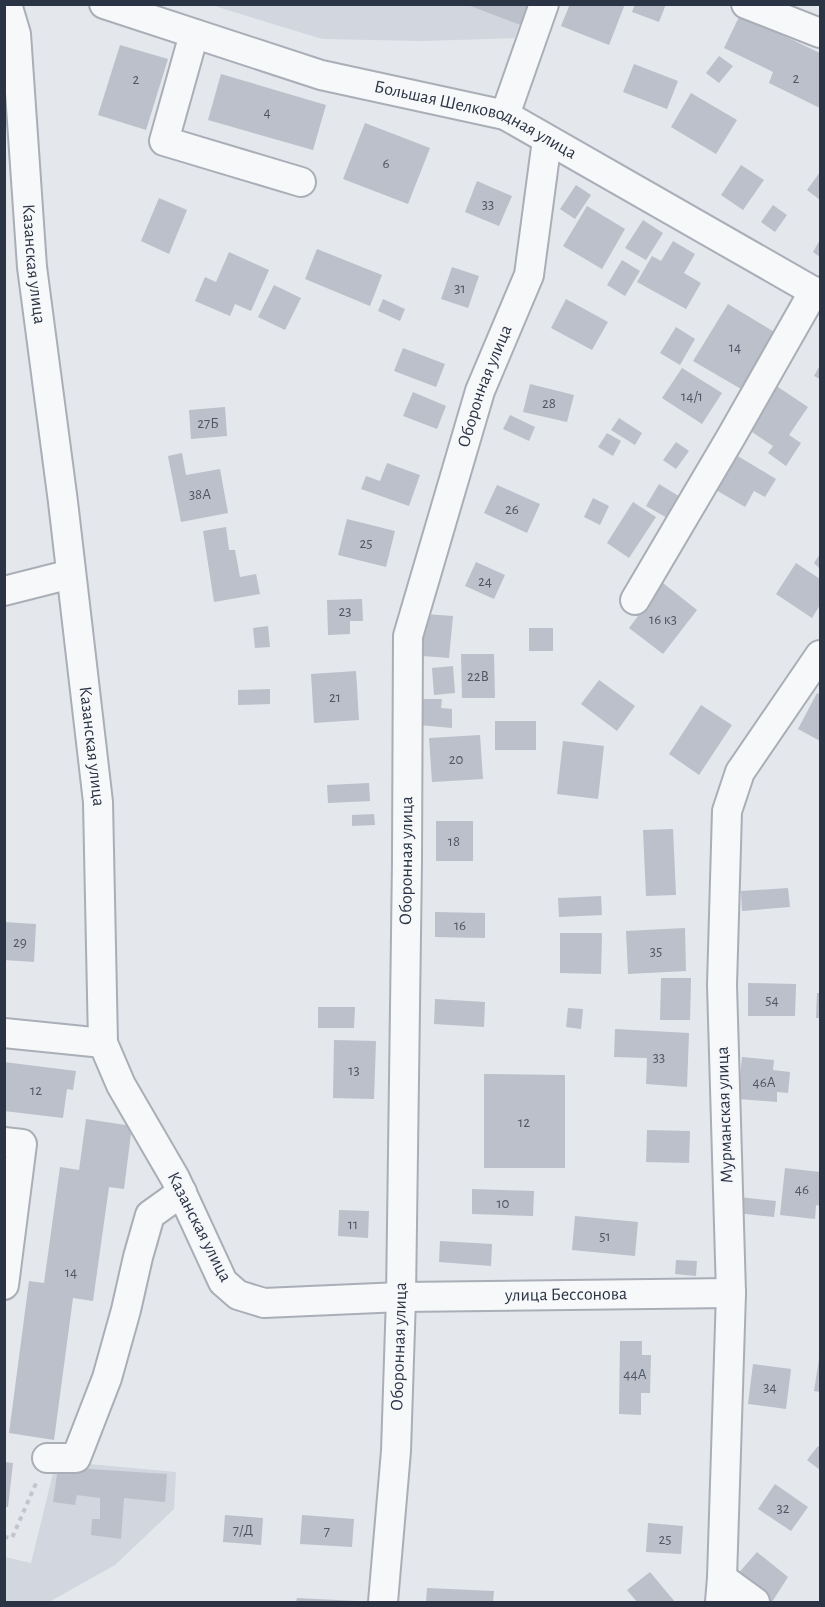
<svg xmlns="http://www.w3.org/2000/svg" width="825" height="1607" font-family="'Alegreya Sans',sans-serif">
<rect width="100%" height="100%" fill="#e4e7ec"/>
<g fill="#d2d6de">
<polygon points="211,5 528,5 514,38 423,41 322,39"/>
<polygon points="56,1461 176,1472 174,1509 115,1565 49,1602 5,1602 5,1557 31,1563"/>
</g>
<g fill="#bbc0ca">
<polygon points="465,4 528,4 521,25"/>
<polygon points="570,4 625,4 609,45 561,26"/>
<polygon points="635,4 666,4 659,22 632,12"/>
<polygon points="740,15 820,53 820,108 769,83 773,72 724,48"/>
<polygon points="120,45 168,59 146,130 98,115"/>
<polygon points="719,56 733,66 719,83 706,73"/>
<polygon points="634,64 678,81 667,109 623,92"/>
<polygon points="221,74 326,105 313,150 208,120"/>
<polygon points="691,93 737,120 716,154 671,127"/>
<polygon points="365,123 430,148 408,204 343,179"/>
<polygon points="741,165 764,180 743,210 721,195"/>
<polygon points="820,172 820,200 807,190"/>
<polygon points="477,181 512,196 499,226 465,212"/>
<polygon points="576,185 591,195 575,219 560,209"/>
<polygon points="159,198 187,210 169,254 141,241"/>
<polygon points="773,205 787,215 775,232 761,222"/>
<polygon points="587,206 625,229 602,269 563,246"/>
<polygon points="643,220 663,233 646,260 625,248"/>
<polygon points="820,240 820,257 813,252"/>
<polygon points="673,241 695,254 684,273 701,283 686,309 637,282 652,256 661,261"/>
<polygon points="317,249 382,275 370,306 305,279"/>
<polygon points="229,252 269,270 251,311 235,304 230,316 195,301 205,277 216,282"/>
<polygon points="622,260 640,271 625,296 607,285"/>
<polygon points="452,267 479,276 468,308 441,299"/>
<polygon points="274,285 301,298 285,330 258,317"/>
<polygon points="383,299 405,309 400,321 378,311"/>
<polygon points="566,299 608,322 592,350 551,328"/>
<polygon points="728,304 776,333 741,389 693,361"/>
<polygon points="676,327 695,339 680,365 660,353"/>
<polygon points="403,348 445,364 436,387 394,371"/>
<polygon points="820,365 820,379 814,376"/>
<polygon points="682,368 722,393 702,424 662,398"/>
<polygon points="772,383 808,407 789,435 801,443 786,466 768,453 773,446 743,426"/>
<polygon points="530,384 574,395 567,422 523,412"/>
<polygon points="413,392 446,406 437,429 403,416"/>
<polygon points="225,407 227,436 191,439 189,410"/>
<polygon points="510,415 535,427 529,441 503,429"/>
<polygon points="619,418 642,433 635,445 611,430"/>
<polygon points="607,433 621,441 613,456 598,447"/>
<polygon points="676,442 689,451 676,469 663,460"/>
<polygon points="731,452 776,479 765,497 754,491 745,507 711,487"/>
<polygon points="182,453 186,475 220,469 228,513 181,522 168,456"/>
<polygon points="387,463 420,475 409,506 361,489 366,476 380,481"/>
<polygon points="659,484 682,498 669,519 646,506"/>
<polygon points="497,485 540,504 527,533 484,513"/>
<polygon points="593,498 609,506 600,525 584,517"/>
<polygon points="633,502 656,517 629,558 607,543"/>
<polygon points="347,519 395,531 386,567 338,555"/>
<polygon points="226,527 229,550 235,550 240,577 256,574 260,594 214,602 203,531"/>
<polygon points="820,554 820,569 814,563"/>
<polygon points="476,562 505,575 494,599 465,586"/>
<polygon points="796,563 820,579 820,605 812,618 776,594"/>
<polygon points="663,583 697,610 663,654 629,628"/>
<polygon points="362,599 363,621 350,621 350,634 328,635 327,600"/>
<polygon points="425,614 453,616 449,658 422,656"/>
<polygon points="268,626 270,647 255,648 253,628"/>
<rect x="529" y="628" width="24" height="23"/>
<polygon points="461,654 494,654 495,698 462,698"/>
<polygon points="453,666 455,693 434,695 432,668"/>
<polygon points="356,671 359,720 314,723 311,674"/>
<polygon points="599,680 635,706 617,731 581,704"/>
<polygon points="270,689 270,704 238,705 238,690"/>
<polygon points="817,693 820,695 820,741 798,729"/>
<polygon points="417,699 442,699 441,708 452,709 452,728 419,725"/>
<polygon points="701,705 732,725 699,775 669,754"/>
<rect x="495" y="721" width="41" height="29"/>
<polygon points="480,735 483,779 432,782 429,738"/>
<polygon points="563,741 604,746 598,799 557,794"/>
<polygon points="369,783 370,801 328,803 327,785"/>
<polygon points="374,814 375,825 352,826 352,815"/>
<rect x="436" y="821" width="37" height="40"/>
<polygon points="673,829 676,895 646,896 643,830"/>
<polygon points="788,888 790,907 742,911 741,891"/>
<polygon points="601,896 602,915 559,917 558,898"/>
<polygon points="435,912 485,913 485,938 435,937"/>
<polygon points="4,922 36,924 34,962 4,960"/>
<polygon points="685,928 686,971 628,974 626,931"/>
<polygon points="560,933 602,933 601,974 560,973"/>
<polygon points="661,978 691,978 690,1020 660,1020"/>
<polygon points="748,983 796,984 795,1016 748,1016"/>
<polygon points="817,993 820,993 820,1018 816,1018"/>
<polygon points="435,999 485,1002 484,1027 434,1024"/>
<polygon points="318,1007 355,1007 354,1028 318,1028"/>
<polygon points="568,1008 583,1009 581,1029 566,1027"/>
<polygon points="615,1029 689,1033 687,1087 646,1084 647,1058 614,1057"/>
<polygon points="334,1040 376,1041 374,1099 333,1098"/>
<polygon points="742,1057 774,1060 773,1070 790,1072 788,1093 777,1092 777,1102 738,1099"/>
<polygon points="4,1062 76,1071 73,1090 67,1089 63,1118 4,1111"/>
<polygon points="484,1074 565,1075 565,1168 484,1168"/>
<polygon points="86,1119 132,1126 124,1189 109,1187 93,1301 73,1298 54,1440 9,1433 29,1281 44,1283 60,1167 79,1170"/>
<polygon points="647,1130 690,1131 689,1163 646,1162"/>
<polygon points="785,1168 820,1172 820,1206 816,1205 815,1219 780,1215"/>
<polygon points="472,1189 534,1191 533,1216 472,1214"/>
<polygon points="739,1197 776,1201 774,1217 737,1213"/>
<polygon points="339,1210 369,1211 368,1238 338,1236"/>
<polygon points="575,1216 638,1222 635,1256 572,1250"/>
<polygon points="440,1241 492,1244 491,1266 439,1262"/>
<polygon points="676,1260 697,1261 696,1276 675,1274"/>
<polygon points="620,1341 642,1341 642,1355 651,1355 650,1393 641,1393 641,1415 619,1414"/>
<polygon points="819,1359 820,1359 820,1392 814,1391"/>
<polygon points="753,1364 791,1369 786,1409 748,1404"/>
<polygon points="818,1446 820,1448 820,1470 807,1460"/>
<polygon points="5,1462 13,1463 8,1507 5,1507"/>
<polygon points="58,1467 167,1474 165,1502 124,1498 121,1539 91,1535 92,1519 100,1519 100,1498 77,1495 75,1505 53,1502"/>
<polygon points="775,1484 808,1507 791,1531 758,1509"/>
<polygon points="225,1515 263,1518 261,1545 223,1542"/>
<polygon points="302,1515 354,1519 352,1547 300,1544"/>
<polygon points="648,1523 683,1526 681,1554 646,1552"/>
<polygon points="757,1552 788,1577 772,1602 736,1576"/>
<polygon points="650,1572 675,1602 637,1602 627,1590"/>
<polygon points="427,1588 494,1591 493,1602 426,1602"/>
<polygon points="297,1598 356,1601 356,1602 296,1602"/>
</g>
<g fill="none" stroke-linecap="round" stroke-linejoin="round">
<g stroke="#a9aeb7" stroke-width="32">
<g id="minor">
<path id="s1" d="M7 4 16 34 32 267 63 502 98 802 103 1043 121 1085 175 1178 223 1282 238 1295 264 1303 401 1297 731 1293"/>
<path id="s2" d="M104 4 321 75 505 115 820 295"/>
<polyline points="746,4 820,33"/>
<polyline points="194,34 164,141 301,182"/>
<polyline points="505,115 544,4"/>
<polyline points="4,591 71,574"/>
<polyline points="635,600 731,437 814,291"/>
<polyline points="4,1033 103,1043"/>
<polyline points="4,1142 22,1144 4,1285"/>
<polyline points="47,1458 76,1458 107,1378 126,1310 138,1257 150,1215 182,1192"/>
<polyline points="722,1578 755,1602"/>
<path id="s3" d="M383 1602 396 1451 401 1297 407 862 408 636 480 391 529 275 547 140"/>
<polyline points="720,1602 722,1578 731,1293 722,985 727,811 740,772 820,655"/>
</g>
</g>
<polyline stroke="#c2c5cb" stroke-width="4" stroke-dasharray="4.5 4.5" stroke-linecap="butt" points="4,1537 12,1538 37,1481"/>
<use href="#minor" stroke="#f7f8fa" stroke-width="28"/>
</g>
<g text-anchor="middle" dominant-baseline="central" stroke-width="4.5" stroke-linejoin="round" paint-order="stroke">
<g font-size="15" fill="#4f5766">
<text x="796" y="78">2</text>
<text x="136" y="79">2</text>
<text x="267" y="112">4</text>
<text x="386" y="163">6</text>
<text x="488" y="204">33</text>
<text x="460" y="288">31</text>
<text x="735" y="347">14</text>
<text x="692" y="396">14/1</text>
<text x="549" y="403">28</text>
<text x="208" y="423">27Б</text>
<text x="200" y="494">38А</text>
<text x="512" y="509">26</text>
<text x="366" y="543">25</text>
<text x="485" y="581">24</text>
<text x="345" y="611">23</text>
<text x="663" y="619">16 к3</text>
<text x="478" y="676">22В</text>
<text x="335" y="697">21</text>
<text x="456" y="759">20</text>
<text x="454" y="841">18</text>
<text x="460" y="925">16</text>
<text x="20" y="942">29</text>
<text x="656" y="951">35</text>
<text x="772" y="1000">54</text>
<text x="659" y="1057">33</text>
<text x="354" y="1070">13</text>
<text x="764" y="1082">46А</text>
<text x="36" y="1090">12</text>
<text x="524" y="1122">12</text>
<text x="802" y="1189">46</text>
<text x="503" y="1203">10</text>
<text x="353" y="1224">11</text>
<text x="605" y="1236">51</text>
<text x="71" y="1272">14</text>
<text x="635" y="1374">44А</text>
<text x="770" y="1387">34</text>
<text x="783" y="1508">32</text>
<text x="243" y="1530">7/Д</text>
<text x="327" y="1531">7</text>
<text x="665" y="1539">25</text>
</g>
<g font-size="18" fill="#2b3445" stroke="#f4f6f9">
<text stroke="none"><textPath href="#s2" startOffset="390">Большая Шелководная улица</textPath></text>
<text stroke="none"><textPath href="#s1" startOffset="262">Казанская улица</textPath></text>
<text stroke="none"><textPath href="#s3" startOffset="1228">Оборонная улица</textPath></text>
<text stroke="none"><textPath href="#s1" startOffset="748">Казанская улица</textPath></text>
<text stroke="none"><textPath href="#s3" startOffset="742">Оборонная улица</textPath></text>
<text transform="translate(725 1115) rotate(-92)">Мурманская улица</text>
<text transform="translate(199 1227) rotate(63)">Казанская улица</text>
<text stroke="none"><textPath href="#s1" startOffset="1662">улица Бессонова</textPath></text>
<text stroke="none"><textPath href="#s3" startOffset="256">Оборонная улица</textPath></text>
</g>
</g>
<rect width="825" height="1607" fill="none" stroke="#2b3445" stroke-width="12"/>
</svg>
